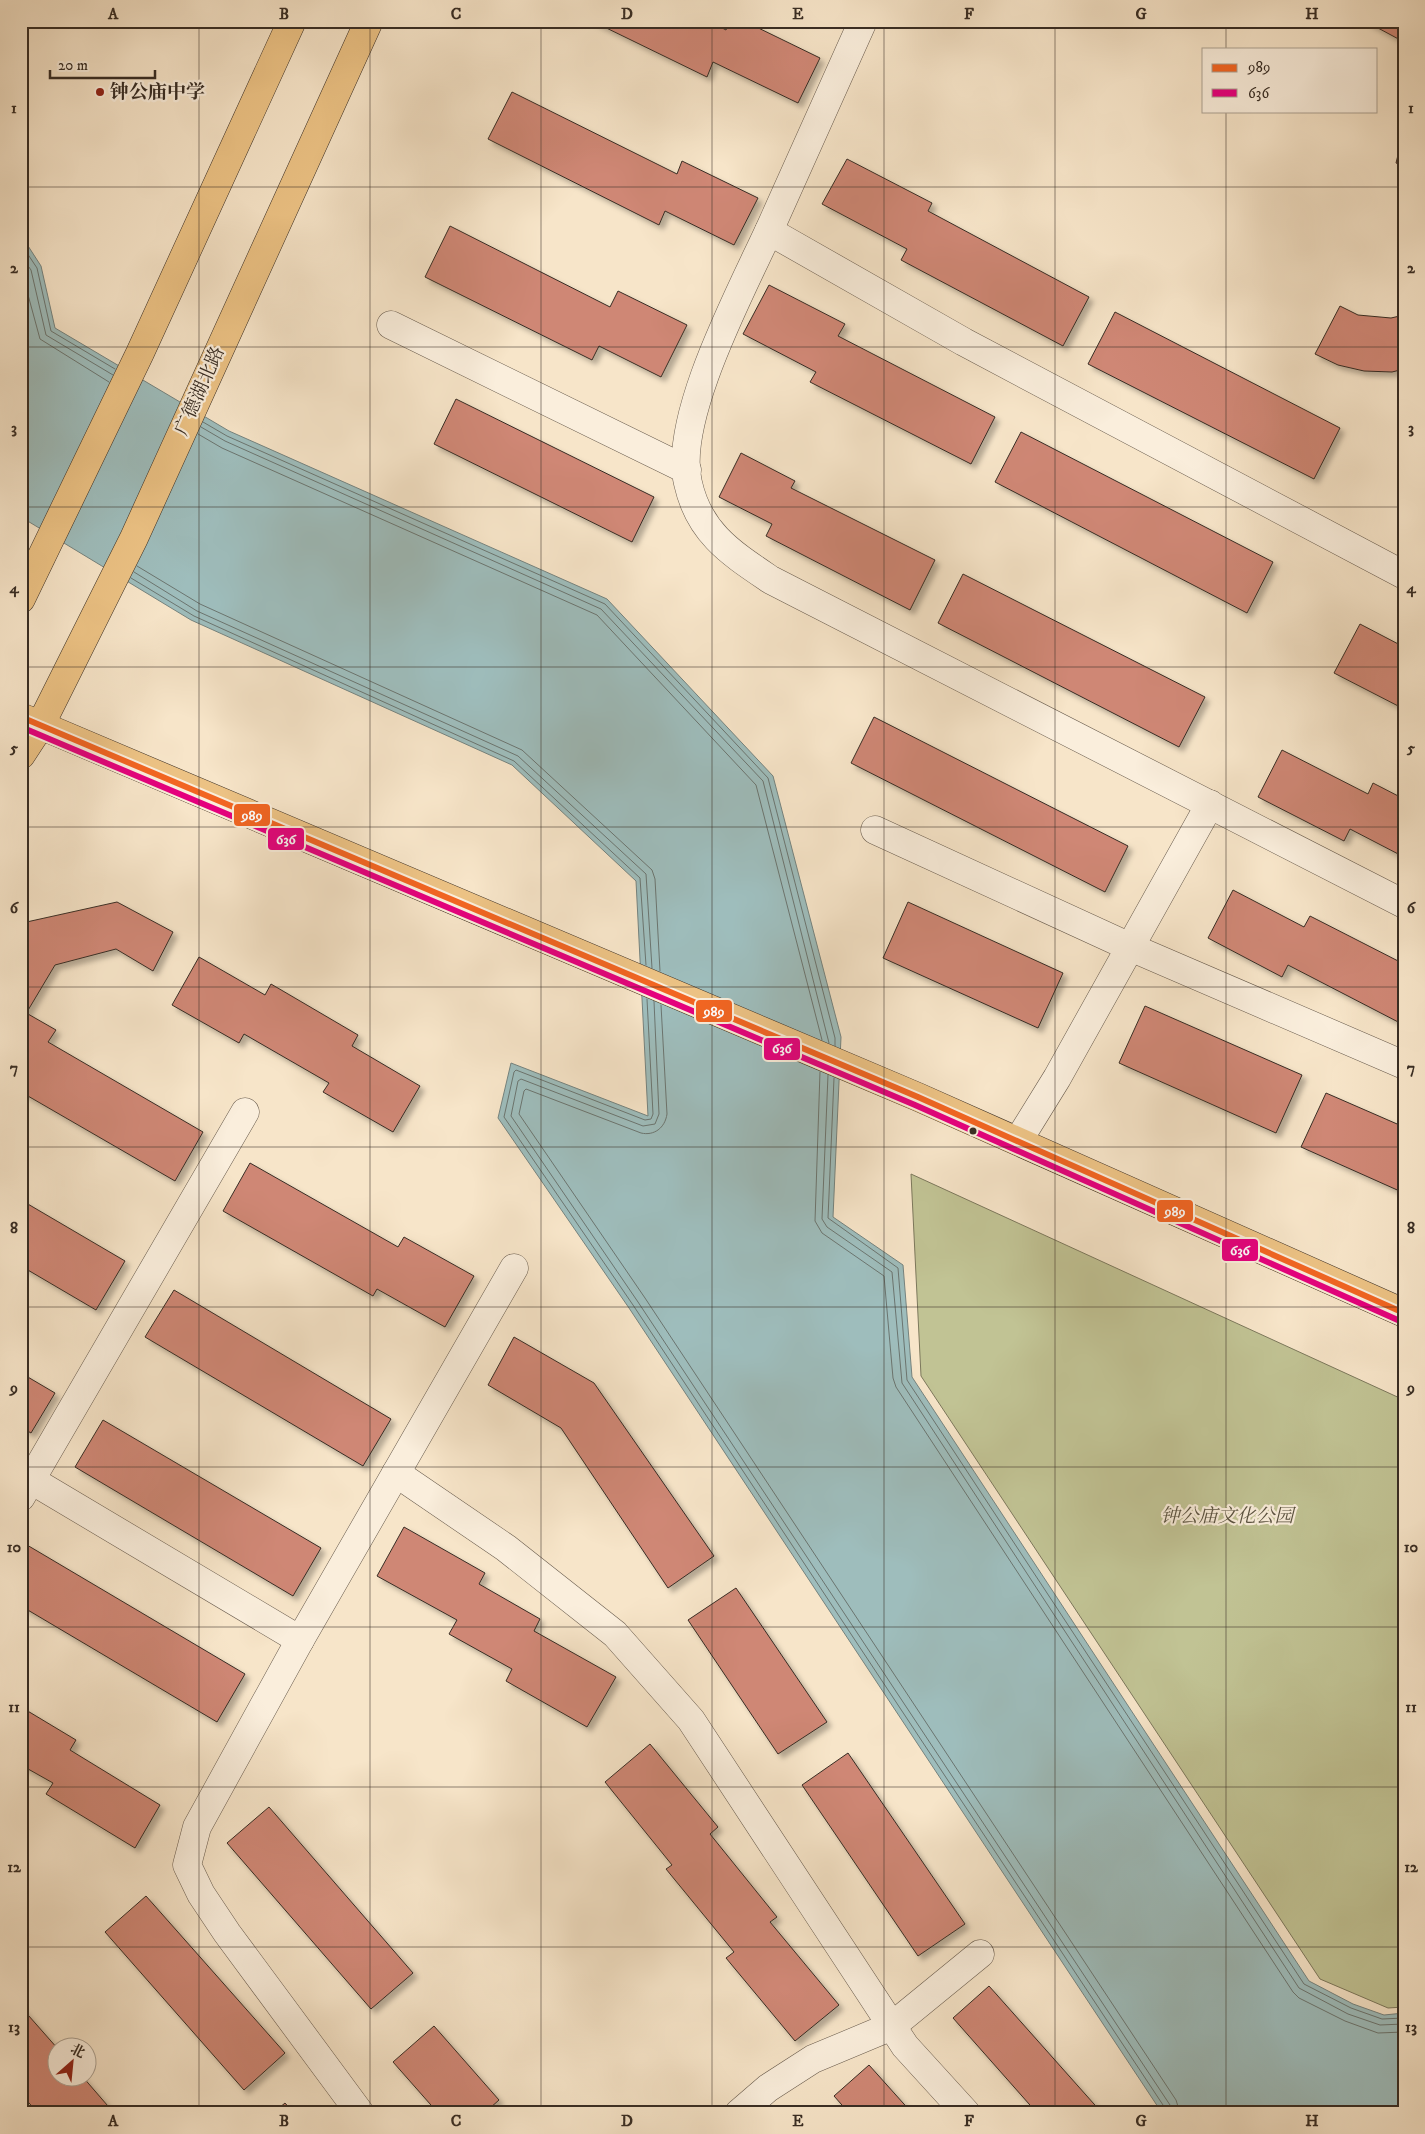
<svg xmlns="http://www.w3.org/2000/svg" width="1425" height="2134" font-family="'IM FELL DW Pica','Noto Serif SC',serif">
<defs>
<filter id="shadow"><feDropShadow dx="4.5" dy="4.5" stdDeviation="2.5" flood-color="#0004"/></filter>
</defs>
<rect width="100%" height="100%" fill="#f7e5c9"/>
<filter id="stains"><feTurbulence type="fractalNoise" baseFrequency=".004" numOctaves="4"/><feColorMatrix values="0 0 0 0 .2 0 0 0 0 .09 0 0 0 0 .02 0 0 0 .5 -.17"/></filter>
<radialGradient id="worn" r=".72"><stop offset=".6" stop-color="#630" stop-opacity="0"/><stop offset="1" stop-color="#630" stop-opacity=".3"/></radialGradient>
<polygon fill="#c1c394" stroke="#7c785c" points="911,1174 1404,1400 1404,2007 1388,2008 1320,1979 921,1376"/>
<polygon fill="#9ebdbc" stroke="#75837f" points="21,235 41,266 55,328 229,431 607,599 773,776 841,1037 833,1217 903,1265 912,1377 1309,1981 1353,2004 1384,2015 1404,2013 1404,2113 1162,2113 629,1308 498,1118 511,1063 648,1116 636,881 512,765 191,620 21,517"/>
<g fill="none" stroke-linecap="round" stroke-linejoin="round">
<g stroke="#6b7570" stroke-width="1">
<polyline points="21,244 37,268 51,331 115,369"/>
<polyline points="21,256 31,270 46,335 113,375"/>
<polyline points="21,269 40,339 109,382"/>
<polyline points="203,422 227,436 605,604 768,778 835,1038 835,1046"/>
<polyline points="201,427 225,441 601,609 763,781 829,1043"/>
<polyline points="198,434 222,448 597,615 756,785 822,1040"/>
<polyline points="137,566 200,604 522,750 652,870 655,879 660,971"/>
<polyline points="134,572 197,611 518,756 646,874 652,968"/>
<polyline points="131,578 194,616 514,761 640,878 646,965"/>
<polyline points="647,999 653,1114 651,1119 645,1120 516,1070 514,1072 504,1117 633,1305 1165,2108 1166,2113"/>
<polyline points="654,1001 659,1114 655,1124 643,1126 521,1079 518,1081 511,1116 638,1302 1170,2105 1172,2113"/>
<path d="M661 1005 667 1114C665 1128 654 1136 641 1133L526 1089 524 1091 519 1114 645 1298 1176 2100 1180 2113"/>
<polyline points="820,1072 815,1221 822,1233 884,1276 893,1378 896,1387 1293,1992 1299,1998 1345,2021 1378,2033 1404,2032"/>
<polyline points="828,1075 822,1219 827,1227 892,1272 902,1383 1299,1988 1348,2014 1380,2025 1404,2024"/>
<polyline points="834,1078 828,1218 898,1268 907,1380 1304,1984 1351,2008 1382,2019 1404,2018"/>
</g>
</g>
<g fill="#cf8775" stroke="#382d24" filter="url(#shadow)">
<polygon points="592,21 709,21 726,30 730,21 744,21 820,58 798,103 713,62 707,77"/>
<polygon points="1365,21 1404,21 1404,42"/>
<polygon points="512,92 677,174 682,161 758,198 734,245 665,211 659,225 488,139"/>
<polygon points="1404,131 1404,166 1396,163"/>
<polygon points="847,159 932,203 928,211 1089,297 1063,346 901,260 907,249 822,204"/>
<polygon points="450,226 610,307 618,291 687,325 661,377 599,346 592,360 425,277"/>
<polygon points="769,285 845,324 838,336 995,417 971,464 810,382 816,372 743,334"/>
<polygon points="1340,306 1358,315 1391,318 1404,315 1404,369 1392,372 1364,371 1338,365 1315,354"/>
<polygon points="1115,312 1340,428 1314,479 1088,364"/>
<polygon points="456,399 654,497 632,542 434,444"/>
<polygon points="1021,432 1273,562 1247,613 995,482"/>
<polygon points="741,453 795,481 791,488 935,560 910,610 766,536 772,524 719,497"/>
<polygon points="963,574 1205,697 1179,747 938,623"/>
<polygon points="1360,624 1404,647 1404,709 1334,673"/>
<polygon points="874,717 1128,846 1105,892 851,763"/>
<polygon points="1282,750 1368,794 1373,783 1404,799 1404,857 1350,829 1344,841 1258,797"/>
<polygon points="1233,890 1304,927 1310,916 1404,964 1404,1025 1288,965 1282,977 1208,938"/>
<polygon points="117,902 173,932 153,971 116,949 55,965 21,1022 22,923"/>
<polygon points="908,902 1063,973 1038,1028 883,958"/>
<polygon points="199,957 265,995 271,984 358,1035 352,1046 420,1086 393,1132 323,1092 329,1083 244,1034 239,1043 172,1005"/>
<polygon points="1145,1006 1302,1075 1276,1133 1119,1063"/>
<polygon points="21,1010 56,1030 48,1042 203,1132 175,1181 21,1092 21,1087 26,1079 21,1076"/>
<polygon points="1326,1093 1404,1127 1404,1193 1301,1147"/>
<polygon points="250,1163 398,1247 404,1237 474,1276 445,1327 377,1289 373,1296 223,1211"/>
<polygon points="21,1200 125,1261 96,1310 21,1266"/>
<polygon points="174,1290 391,1419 363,1466 145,1337"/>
<polygon points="514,1337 594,1383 714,1556 668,1588 561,1428 488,1385"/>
<polygon points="21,1373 55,1393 31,1433 21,1427"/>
<polygon points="103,1420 321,1548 293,1596 75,1467"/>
<polygon points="404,1527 485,1573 479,1584 540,1619 534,1631 616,1677 587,1727 506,1681 512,1669 449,1634 457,1620 377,1576"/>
<polygon points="27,1545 245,1674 217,1722 21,1606 21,1555"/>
<polygon points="736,1588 827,1722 778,1754 688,1620"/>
<polygon points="21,1707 76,1740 70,1750 160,1805 135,1848 46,1794 53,1783 21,1765"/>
<polygon points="650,1744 718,1827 710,1834 777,1917 770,1922 839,2005 795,2041 726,1958 734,1952 666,1869 672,1865 605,1782"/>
<polygon points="848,1753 965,1924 918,1956 802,1785"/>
<polygon points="269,1807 413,1973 371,2009 227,1843"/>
<polygon points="146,1896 285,2053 244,2090 105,1932"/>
<polygon points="989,1986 1102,2113 1037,2113 953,2018"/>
<polygon points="21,2007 58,2049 58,2076 82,2076 114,2113 38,2113 21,2094"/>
<polygon points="434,2026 499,2100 490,2108 494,2113 438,2113 393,2062"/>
<polygon points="869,2065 912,2113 849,2113 834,2096"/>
<polygon points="285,2103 294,2113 273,2113"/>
</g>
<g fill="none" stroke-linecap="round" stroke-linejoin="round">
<g stroke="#685b4d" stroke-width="29">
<g id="minor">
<path d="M863 21C832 89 802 157 772 224 744 286 672 418 688 483 699 533 731 553 771 580L1404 904"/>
<polyline points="769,231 964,342 1404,575"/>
<polyline points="391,325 687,470"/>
<polyline points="875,830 1130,947 1404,1065"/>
<polyline points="1018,1141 1057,1078 1210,804"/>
<polyline points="396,1473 506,1548 615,1634 691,1720 905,2046 966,2113"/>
<polyline points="21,1474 300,1640"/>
<polyline points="21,1497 245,1112"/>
<polyline points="360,2113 227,1933 201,1894 187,1865 197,1827 300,1640 514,1268"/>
<polyline points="739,2113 768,2088 813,2059 892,2026 980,1954"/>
</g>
</g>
<g stroke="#382d24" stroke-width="29">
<g id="major">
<polyline points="21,599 140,353 292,21"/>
<polyline points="21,717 918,1097 1404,1313"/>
<polyline points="21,755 40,726 134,538 369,21"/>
</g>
</g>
<use href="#minor" stroke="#faeedc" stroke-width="28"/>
<use href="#major" stroke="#ecc284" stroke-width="28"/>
<g stroke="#faeedc" stroke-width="10">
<polyline id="bus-1" points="21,717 918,1097 1404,1313"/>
</g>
<g stroke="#faeedc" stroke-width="10">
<polyline id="bus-2" points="21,727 915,1105 1400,1321"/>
</g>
<use href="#bus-1" stroke="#f26522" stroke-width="6"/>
<use href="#bus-2" stroke="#e5007d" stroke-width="6"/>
</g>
<path fill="none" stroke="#382d24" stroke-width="1" stroke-opacity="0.55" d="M199 21V2113M370 21V2113M541 21V2113M712 21V2113M884 21V2113M1055 21V2113M1226 21V49M1226 111V2113M21 187H1404M21 347H1404M21 507H1404M21 667H1404M21 827H1404M21 987H1404M21 1147H1404M21 1307H1404M21 1467H1404M21 1627H1404M21 1787H1404M21 1947H1404"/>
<circle fill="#8f2418" stroke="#faeedc" stroke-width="2" cx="100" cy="92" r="5"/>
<circle fill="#382d24" stroke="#faeedc" stroke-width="2" cx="973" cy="1131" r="4.5"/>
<g text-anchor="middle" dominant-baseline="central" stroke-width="4.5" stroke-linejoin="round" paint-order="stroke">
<g font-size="19" font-weight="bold" fill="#382d24" stroke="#faeedc" text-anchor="start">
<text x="110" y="92">钟公庙中学</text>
</g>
<g font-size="19" fill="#382d24" stroke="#faeedc">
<text transform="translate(200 391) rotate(-66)">广德湖北路</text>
</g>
<g font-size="19" font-style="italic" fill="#5a5240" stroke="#faeedc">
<text x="1227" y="1516">钟公庙文化公园</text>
</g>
</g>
<g stroke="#faeedc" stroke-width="2">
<rect x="233" y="803" width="38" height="24" rx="5" fill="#f26522"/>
<rect x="267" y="827" width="38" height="24" rx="5" fill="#e5007d"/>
<rect x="695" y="999" width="38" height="24" rx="5" fill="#f26522"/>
<rect x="763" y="1037" width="38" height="24" rx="5" fill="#e5007d"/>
<rect x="1156" y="1199" width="38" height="24" rx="5" fill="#f26522"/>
<rect x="1221" y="1238" width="38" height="24" rx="5" fill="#e5007d"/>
</g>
<g font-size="14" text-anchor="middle" font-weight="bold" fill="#fff">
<text x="252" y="820">989</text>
<text x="286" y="844">636</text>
<text x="714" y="1016">989</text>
<text x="782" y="1053">636</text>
<text x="1175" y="1216">989</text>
<text x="1240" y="1255">636</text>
</g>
<rect width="1425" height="2134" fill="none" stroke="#f7e5c9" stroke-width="55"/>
<rect x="1202" y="48" width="175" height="65" fill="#faeedc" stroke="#aca192"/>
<rect x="1212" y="64" width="25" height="8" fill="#f26522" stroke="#aca192"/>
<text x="1248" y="72" font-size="15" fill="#382d24">989</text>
<rect x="1212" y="89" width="25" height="8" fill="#e5007d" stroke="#aca192"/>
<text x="1248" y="98" font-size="15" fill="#382d24">636</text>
<g transform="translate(72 2062) rotate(27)"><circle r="24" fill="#faeedc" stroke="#aca192"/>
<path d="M0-4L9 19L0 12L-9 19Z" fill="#8f2418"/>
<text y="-8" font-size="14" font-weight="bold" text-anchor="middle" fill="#382d24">北</text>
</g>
<path d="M50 70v8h105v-8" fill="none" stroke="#382d24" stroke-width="2.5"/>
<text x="58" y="70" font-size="15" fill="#382d24" stroke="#faeedc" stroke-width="4" paint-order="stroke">20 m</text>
<rect x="28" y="28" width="1370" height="2078" fill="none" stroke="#382d24" stroke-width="2"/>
<g font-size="16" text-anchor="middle" font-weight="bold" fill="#382d24">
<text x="113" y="19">A</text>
<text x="284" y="19">B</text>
<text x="456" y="19">C</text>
<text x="627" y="19">D</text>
<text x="798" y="19">E</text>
<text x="969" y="19">F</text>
<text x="1141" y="19">G</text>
<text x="1312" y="19">H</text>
<text x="14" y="113">1</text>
<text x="1411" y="113">1</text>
<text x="14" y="273">2</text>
<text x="1411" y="273">2</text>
<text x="14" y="433">3</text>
<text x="1411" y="433">3</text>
<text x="14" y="593">4</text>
<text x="1411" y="593">4</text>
<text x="14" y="753">5</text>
<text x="1411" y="753">5</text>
<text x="14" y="913">6</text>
<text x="1411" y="913">6</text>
<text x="14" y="1073">7</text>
<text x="1411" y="1073">7</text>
<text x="14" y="1233">8</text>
<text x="1411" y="1233">8</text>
<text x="14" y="1393">9</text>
<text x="1411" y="1393">9</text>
<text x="14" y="1552">10</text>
<text x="1411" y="1552">10</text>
<text x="14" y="1712">11</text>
<text x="1411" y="1712">11</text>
<text x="14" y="1872">12</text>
<text x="1411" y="1872">12</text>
<text x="14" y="2032">13</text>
<text x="1411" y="2032">13</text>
<text x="113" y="2126">A</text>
<text x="284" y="2126">B</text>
<text x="456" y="2126">C</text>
<text x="627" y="2126">D</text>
<text x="798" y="2126">E</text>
<text x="969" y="2126">F</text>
<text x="1141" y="2126">G</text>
<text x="1312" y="2126">H</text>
</g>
<rect width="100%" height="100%" filter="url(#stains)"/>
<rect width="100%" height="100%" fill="url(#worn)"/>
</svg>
